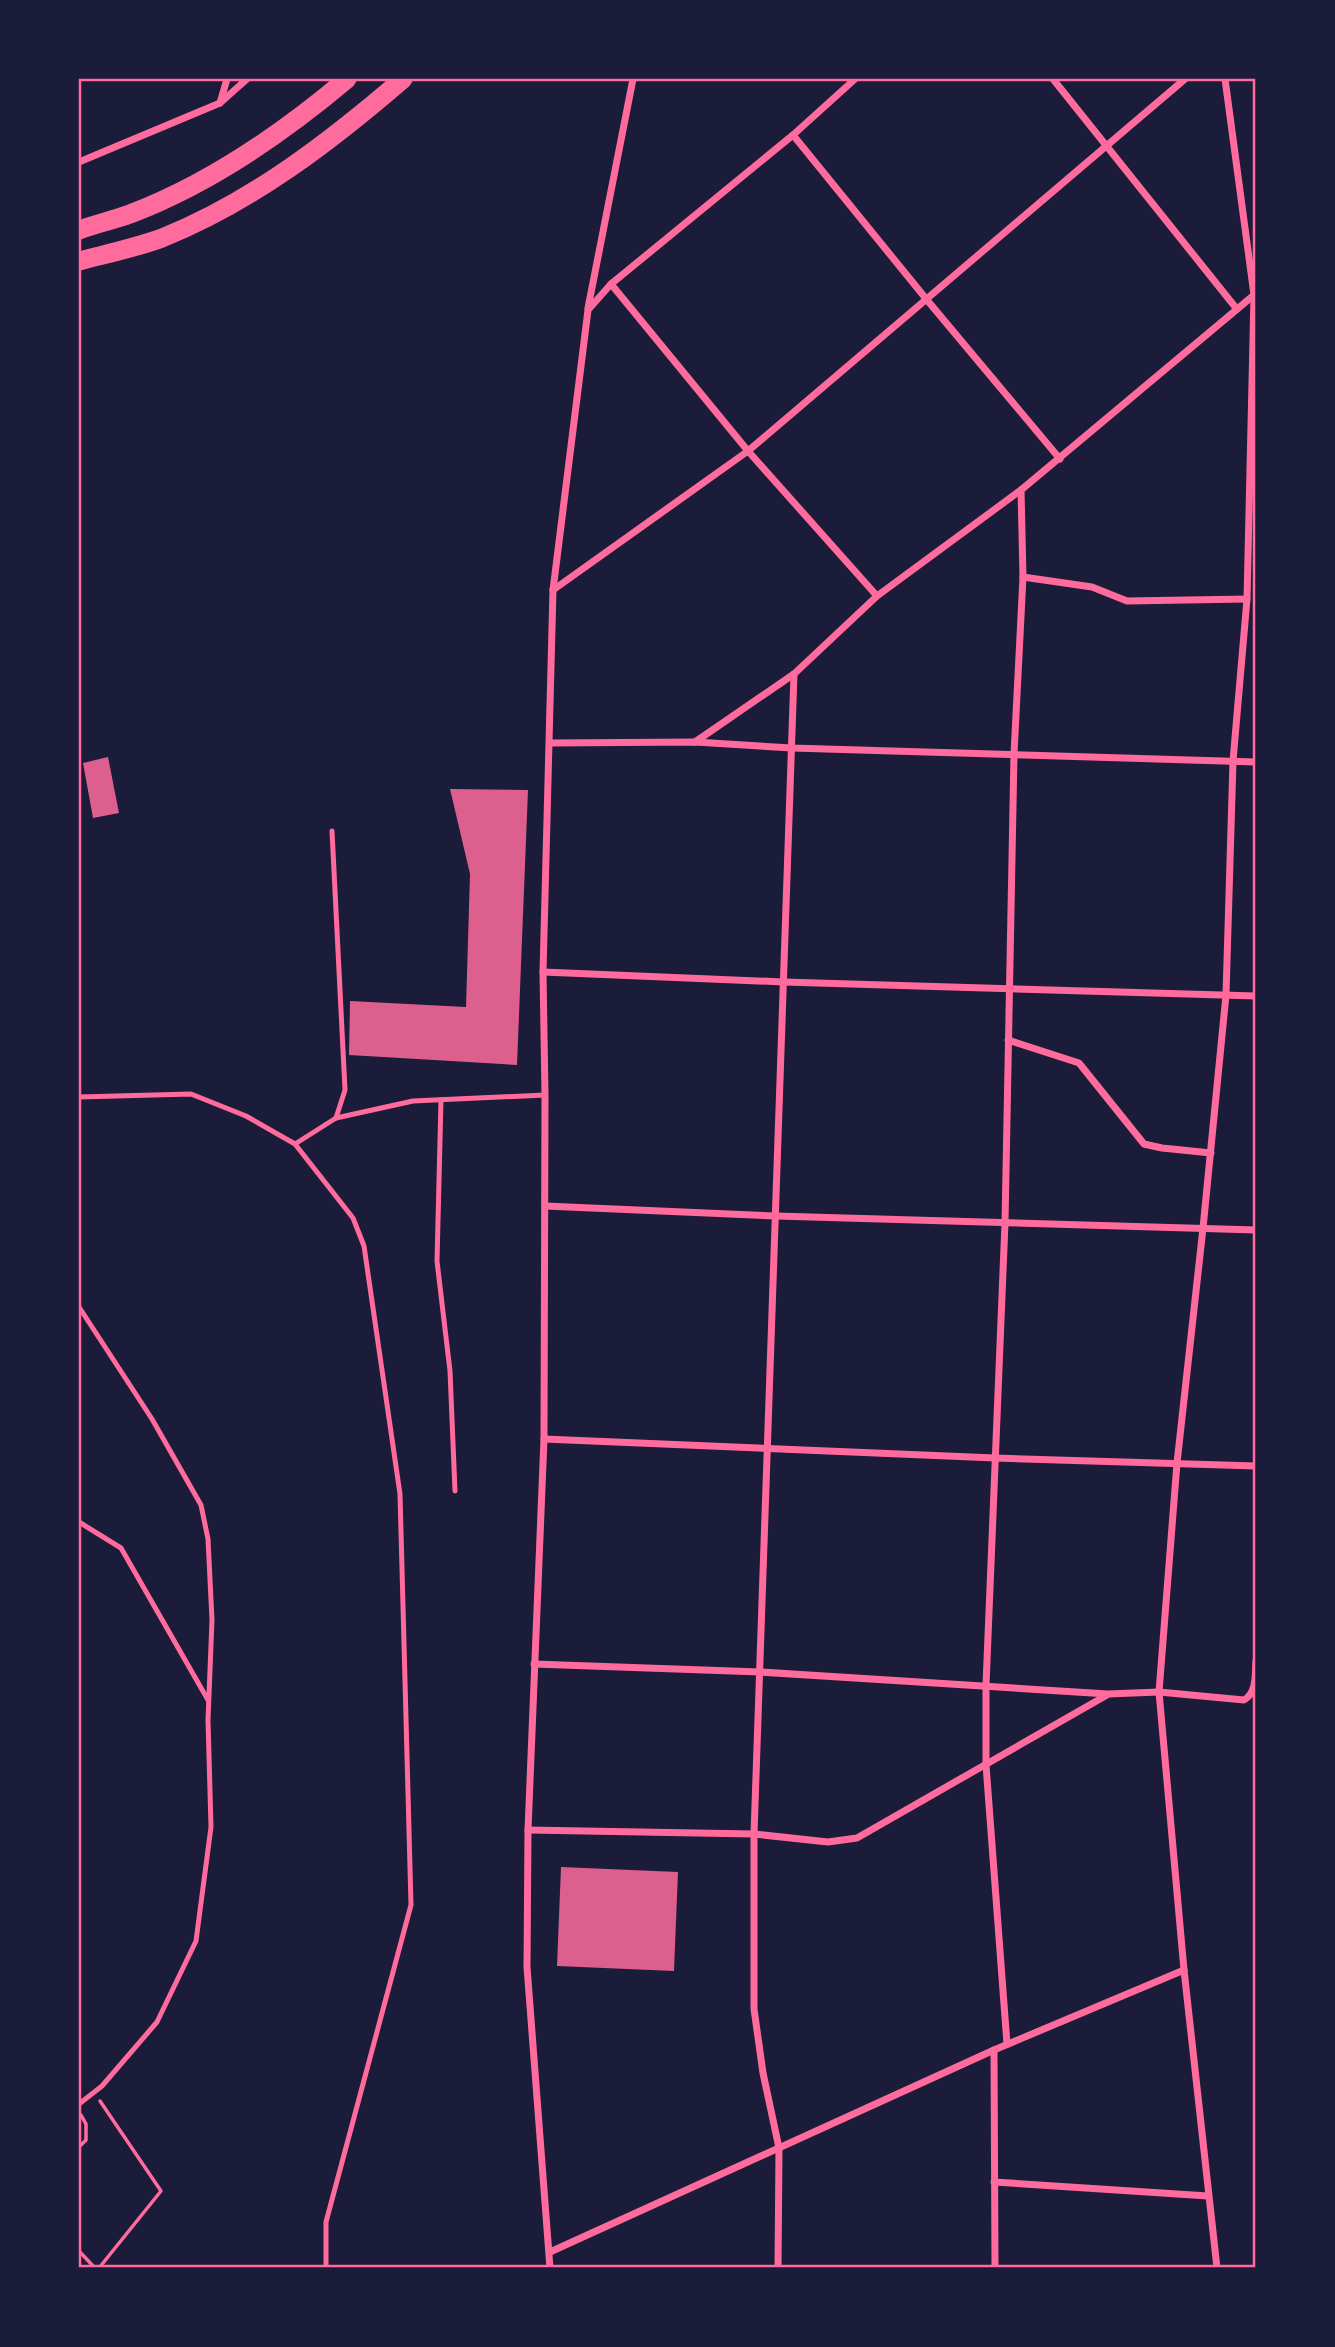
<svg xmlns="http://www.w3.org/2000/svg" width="1335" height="2347" font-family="'Varela Round',sans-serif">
<rect width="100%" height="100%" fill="#1b1b3a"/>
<g fill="#dd5f8e">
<polygon points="108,757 119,813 93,818 83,763"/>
<polygon points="450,789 528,790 517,1065 349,1055 350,1001 466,1007 470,874"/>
<polygon points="561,1867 678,1872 674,1971 557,1966"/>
</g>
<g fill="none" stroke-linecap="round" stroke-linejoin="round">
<g stroke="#ff6b9d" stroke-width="3.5">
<polyline points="79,2147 86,2140 86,2124 81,2115"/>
<polyline points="79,2251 95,2268"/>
<polyline points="99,2268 161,2191 100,2101"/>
</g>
<g stroke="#ff6b9d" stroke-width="5">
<polyline points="332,831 345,1090 336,1118"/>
<polyline points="79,1097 191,1094 246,1116 295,1144 353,1218 364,1246 400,1494 411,1905 326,2222 326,2268"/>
<polyline points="441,1100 437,1261 450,1371 455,1491"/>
<polyline points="295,1144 336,1118 413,1101 545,1095"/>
<polyline points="79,1307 152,1419 201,1505 208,1539 212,1620 208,1720 211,1827 196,1941 157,2022 102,2086 79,2104"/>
<polyline points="79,1522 121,1548 208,1700"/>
</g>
<g stroke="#ff6b9d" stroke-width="7">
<polyline points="1053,79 1236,308"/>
<polyline points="220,103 227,79"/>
<polyline points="793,135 927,300 1060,459"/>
<polyline points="79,162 220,103 247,79"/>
<polyline points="611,284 748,451 877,596"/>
<polyline points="588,308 633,79"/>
<polyline points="1023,577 1092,587 1127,601 1247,599"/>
<polyline points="553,590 748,451 1185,79"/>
<polyline points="695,742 794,674 877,596 1021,490 1254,295"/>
<polyline points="550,743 695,742 792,748 1256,762"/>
<polyline points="543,972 784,982 1256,996"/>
<polyline points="1008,1040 1079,1063 1144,1144 1162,1148 1211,1153"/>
<polyline points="545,1206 776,1216 1256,1230"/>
<polyline points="544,1439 995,1458 1256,1466"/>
<path d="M534 1664 760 1672 1108 1694 1159 1692 1244 1700C1257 1693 1255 1674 1256 1661"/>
<polyline points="528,1830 754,1834 828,1842 857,1838 1107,1695"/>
<polyline points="1007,2044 986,1765 986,1685 1005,1223 1014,754 1023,577 1021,490"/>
<polyline points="994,2050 995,2268"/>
<polyline points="994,2182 1208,2196"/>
<polyline points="550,2252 994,2050 1184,1970"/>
<polyline points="550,2268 527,1967 528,1830 544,1439 545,1095 543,972 553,590 588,310 611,284 793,135 855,79"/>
<polyline points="778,2268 779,2148 763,2073 754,2009 754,1834 794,674"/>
<polyline points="1217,2268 1184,1970 1159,1692 1177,1463 1203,1228 1226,995 1233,761 1247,599 1254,295 1225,79"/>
</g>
<g stroke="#ff6b9d" stroke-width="19">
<path d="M79 230C96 224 113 220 130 214 209 184 283 133 347 79"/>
<path d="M79 261C106 254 135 248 162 238 252 202 331 141 403 79"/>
</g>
</g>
<rect width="1335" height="2347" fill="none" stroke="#1b1b3a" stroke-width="161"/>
<rect x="80" y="80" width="1174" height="2186" fill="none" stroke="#ff6b9d" stroke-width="2.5"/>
</svg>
